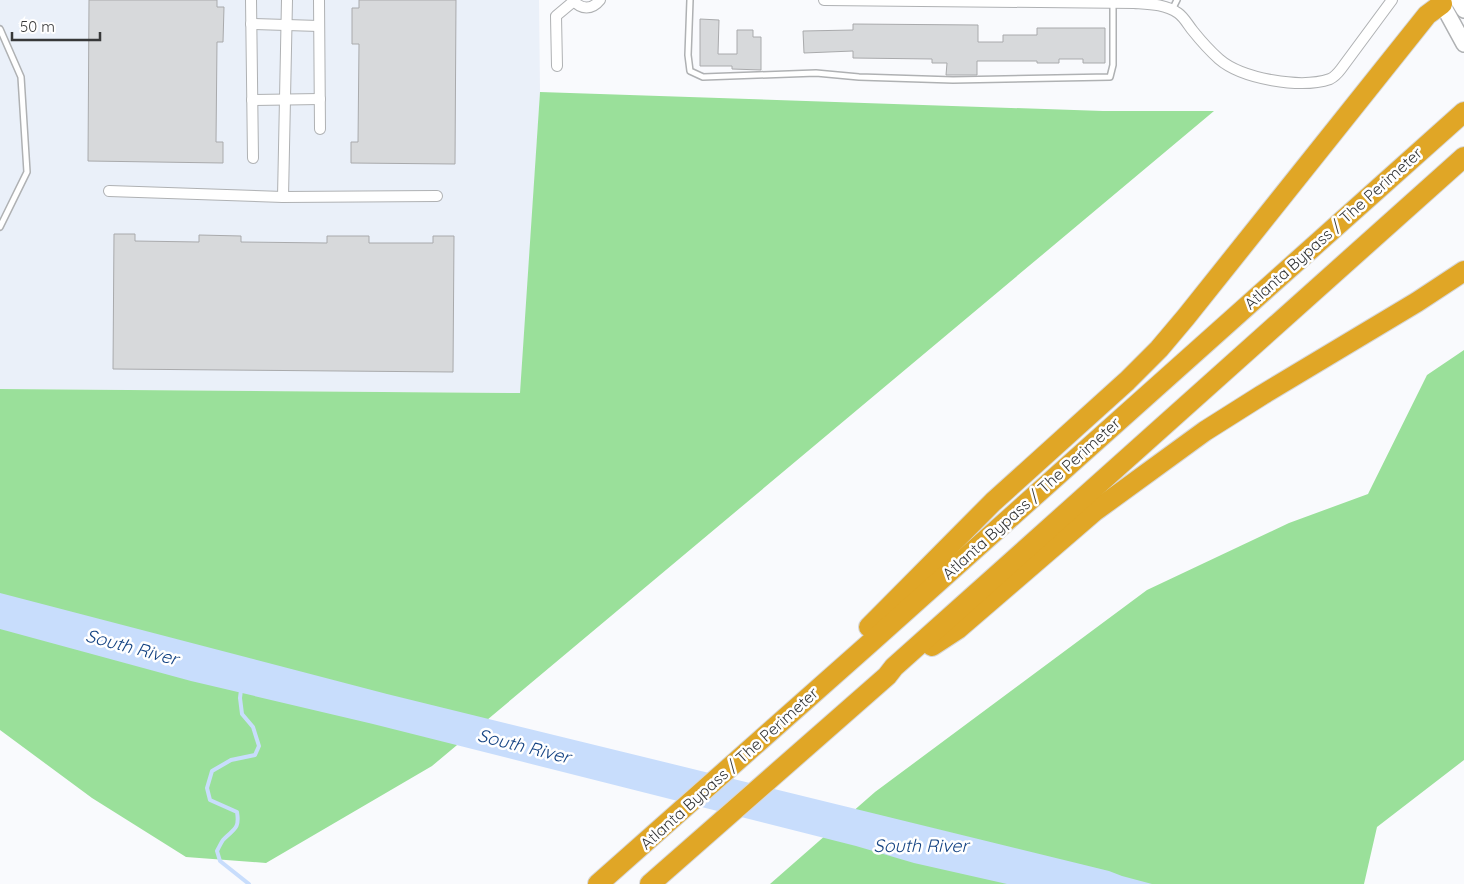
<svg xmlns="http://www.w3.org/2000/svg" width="1464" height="884" font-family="Quicksand,sans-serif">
<rect width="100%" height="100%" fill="#f9fafd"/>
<polygon fill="#eaf0f9" points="0,0 539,0 540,92 521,393 0,389"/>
<g fill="#9ae09a">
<polygon points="540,92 1103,111 1214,111 432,766 266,863 186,857 92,798 0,730 0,389 520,393"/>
<polygon points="1464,350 1464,760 1377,827 1364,884 770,884 875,792 1147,590 1289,523 1368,494 1427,375"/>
</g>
<polygon fill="#c8ddfc" points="0,593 387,694 1109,871 1122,876 1152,884 1007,884 914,863 856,846 373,724 191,681 0,629"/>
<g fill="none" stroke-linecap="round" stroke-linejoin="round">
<path stroke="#c8ddfc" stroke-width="4" d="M241 690 240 698 242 714 253 727 259 746 255 755 231 760 212 771 207 788 210 800 237 812C240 830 233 829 223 840 221 843 219 847 217 851L220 861 249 884"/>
</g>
<g fill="#d7d9db" stroke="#a9aaac">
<polygon points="89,0 217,0 217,7 224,7 223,42 217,42 216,142 223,142 223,163 88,161"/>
<polygon points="359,0 456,0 455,164 351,163 351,142 358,142 359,44 352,44 352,8 359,8"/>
<polygon points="700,19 719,20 718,54 737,54 737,30 753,30 753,37 761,37 761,70 732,69 732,66 700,66"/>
<polygon points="853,24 978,25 978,42 1003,42 1003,35 1037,35 1037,28 1105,28 1105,63 1083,63 1083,59 1059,59 1059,63 1037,63 1037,61 977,61 977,75 946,75 947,63 932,63 932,59 853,58 853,51 804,53 803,31 853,30"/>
<polygon points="114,234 135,234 135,241 199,242 199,235 241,236 241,242 327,243 327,236 369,236 369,243 433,243 433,236 454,236 453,372 113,369"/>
</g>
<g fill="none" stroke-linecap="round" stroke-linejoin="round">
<g stroke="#afb1b3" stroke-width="8">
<g id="lane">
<polyline points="690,0 688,55 690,71 703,77 816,73 859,77 953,80 1110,77 1113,65 1113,3"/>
<polyline points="1172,10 1177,0"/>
<polyline points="0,29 21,77 27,172 0,227"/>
</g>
</g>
<g stroke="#afb1b3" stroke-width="12">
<g id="street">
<polyline points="251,0 253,158"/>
<polyline points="319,0 320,129"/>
<path d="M573 0C581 10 592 10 600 0"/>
<path d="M824 0 1134 3C1149 4 1165 4 1178 13 1184 17 1188 25 1193 31 1201 41 1209 50 1219 59 1242 79 1301 89 1330 79 1334 77 1338 73 1341 69L1392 0"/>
<polyline points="251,24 319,26"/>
<polyline points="557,66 556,16 574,1"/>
<polyline points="252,100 320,99"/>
<polyline points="109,191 283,197 437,196"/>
<polyline points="283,197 287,0"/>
</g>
</g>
<g stroke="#afb1b3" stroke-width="18">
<g id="secondary">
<polyline points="1440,0 1464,44"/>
<polyline points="1458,0 1464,10"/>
</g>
</g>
<g stroke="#d7d7d7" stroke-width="22">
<g id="highway">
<polyline points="869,627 993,502 1127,381 1159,349 1186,317 1427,15 1442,4"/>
<polyline points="932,646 958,629 1095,511 1205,431 1262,395 1417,302 1464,271"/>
<polyline points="598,884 870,643 1464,112"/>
<polyline points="650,884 887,676 894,667 1464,157"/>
</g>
</g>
<use href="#lane" stroke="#fff" stroke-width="5"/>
<use href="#street" stroke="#fff" stroke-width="10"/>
<use href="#secondary" stroke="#fff" stroke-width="15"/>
<use href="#highway" stroke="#e0a626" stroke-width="20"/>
</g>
<g text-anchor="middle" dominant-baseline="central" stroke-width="5" stroke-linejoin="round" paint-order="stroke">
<g font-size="16" fill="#373839" stroke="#fff">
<text transform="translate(1333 228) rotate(-42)">Atlanta Bypass / The Perimeter</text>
<text transform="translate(1031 498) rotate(-42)">Atlanta Bypass / The Perimeter</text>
<text transform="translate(729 768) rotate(-42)">Atlanta Bypass / The Perimeter</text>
</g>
<g font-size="18" font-style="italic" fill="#144383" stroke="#fff">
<text transform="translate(132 647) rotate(15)">South River</text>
<text transform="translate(524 746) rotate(14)">South River</text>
<text x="921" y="845">South River</text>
</g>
</g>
<path d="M12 32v8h88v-8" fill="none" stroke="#373839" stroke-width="2.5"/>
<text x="20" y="32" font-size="15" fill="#373839" stroke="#ffffff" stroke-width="4" paint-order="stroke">50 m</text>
</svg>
